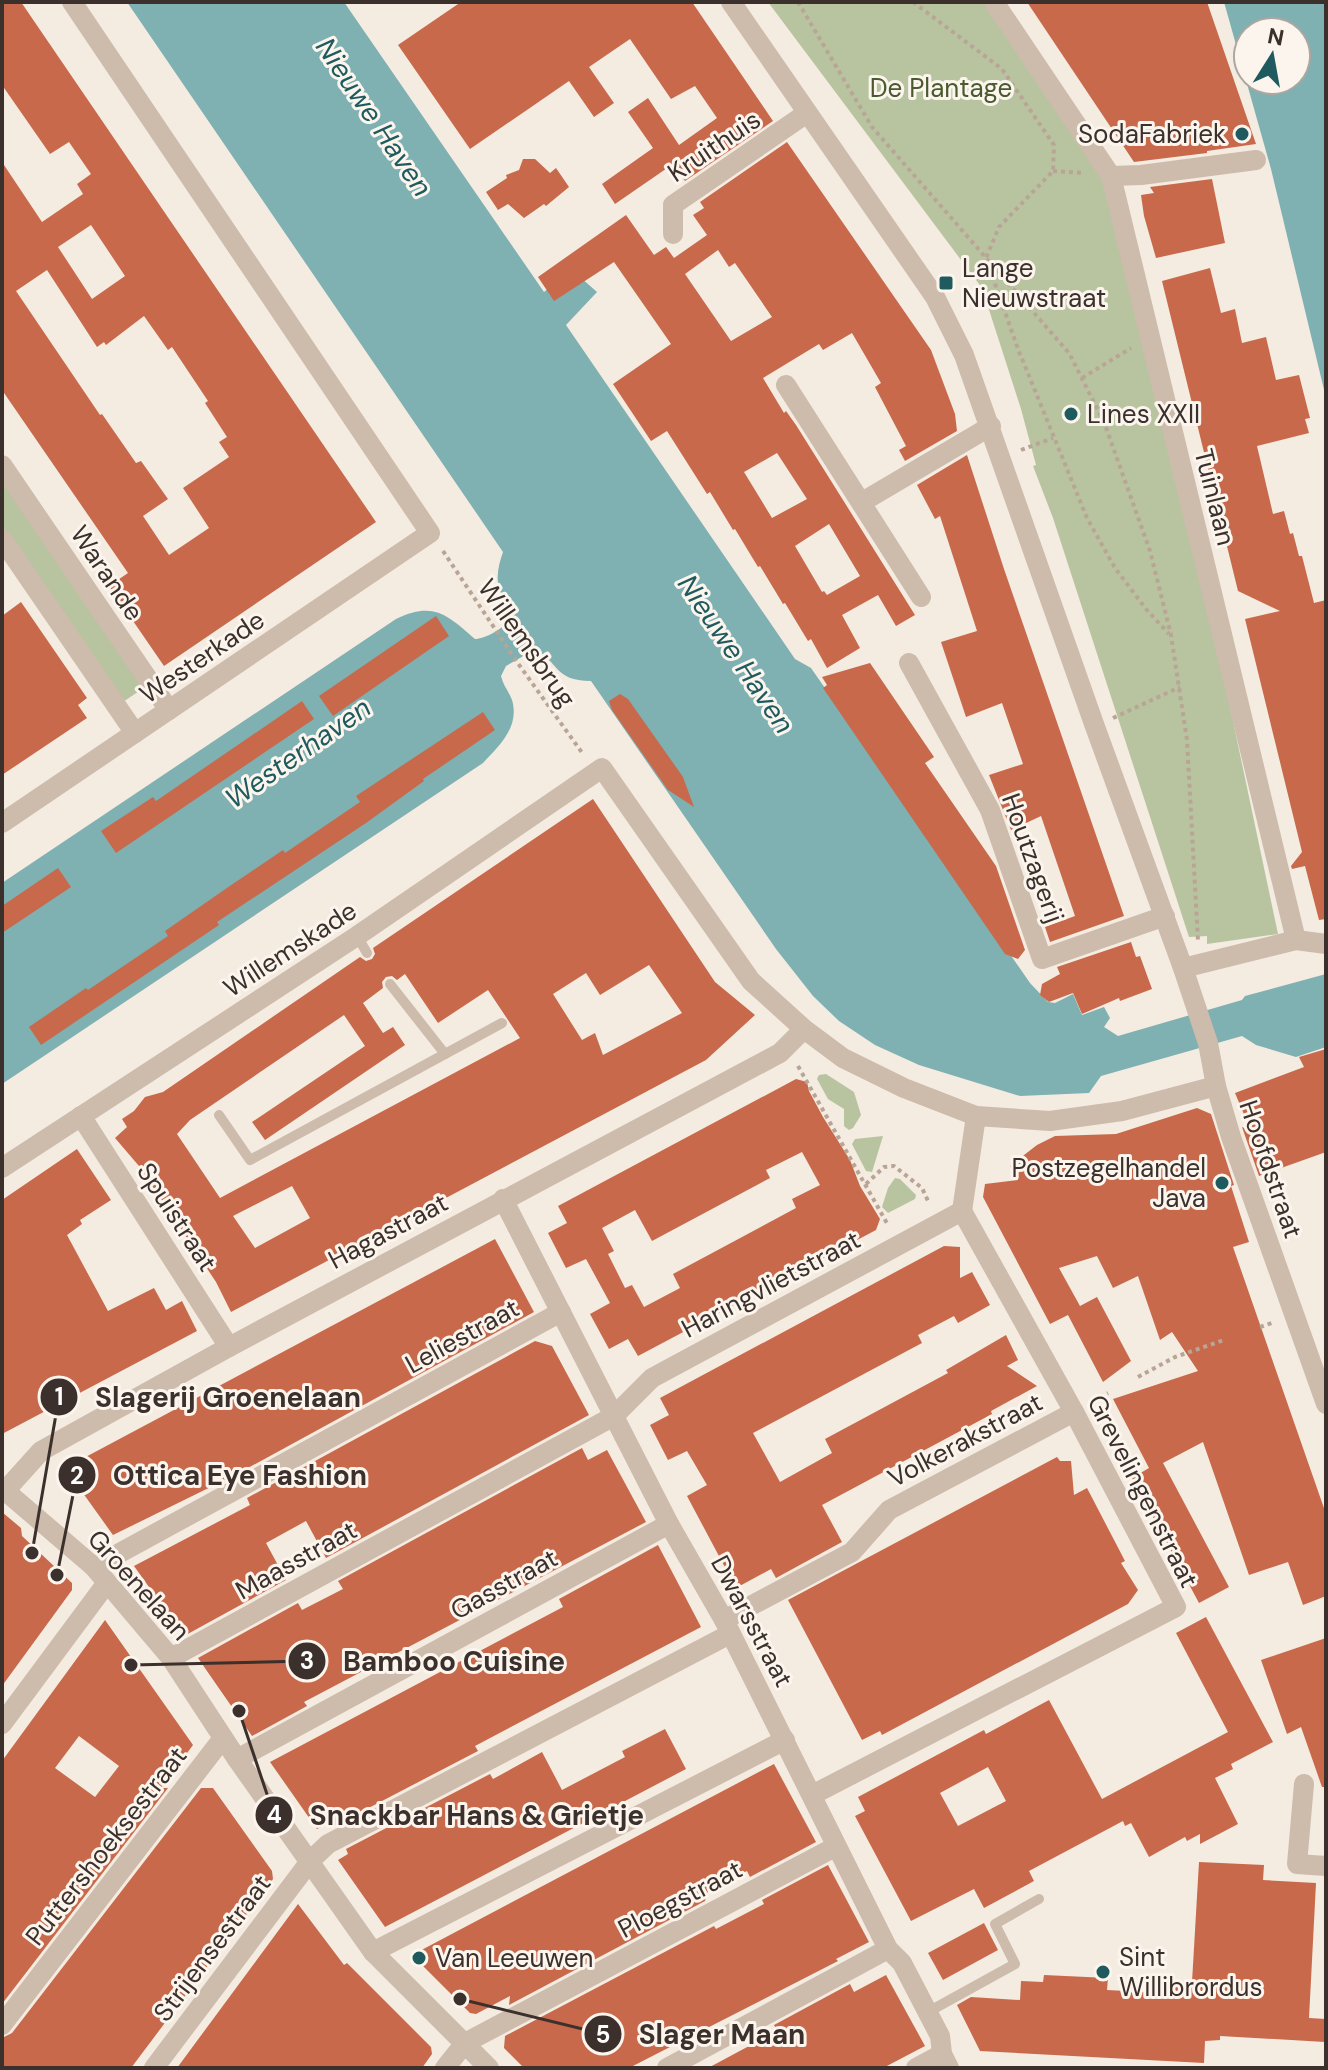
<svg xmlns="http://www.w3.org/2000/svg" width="1328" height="2070" font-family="'DM Sans',sans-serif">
<rect width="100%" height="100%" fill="#f4ebe1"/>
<g fill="#b8c4a0">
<polygon points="768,2 986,2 1104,171 1219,655 1278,934 1207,944 1207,936 1189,937 1053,518 1033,466 1036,465 1021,409 982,288"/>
<polygon points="2,478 145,687 123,702 2,526"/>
<polygon points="826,1074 854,1092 861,1115 853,1128 849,1130 844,1126 844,1109 828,1099 817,1079 819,1075"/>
<polygon points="883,1136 872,1172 866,1171 852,1144 855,1139"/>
<polygon points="895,1178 900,1179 916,1195 915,1199 888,1213 882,1207 888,1188"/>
</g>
<g fill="#7fb0b2" fill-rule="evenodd">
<path d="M127 2H344L544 292 572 270 597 292 566 325 795 659 811 668 1030 983 1048 1002 1055 1003 1073 994 1082 1015 1104 1007 1110 1018 1104 1027 1118 1036 1242 1000 1245 996 1326 974V1047L1296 1057 1256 1045 1242 1036 1101 1076 1089 1093 1020 1096 919 1065 875 1045 839 1021 813 996 776 949 591 681C553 681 560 661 534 650L506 666 501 676C503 685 509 692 512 700 520 727 499 746 483 763L2 1084V883L396 619C434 601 447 615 475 639 485 639 510 626 511 614 512 606 503 599 500 591 495 577 499 564 503 552Z"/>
<path d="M1224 2H1326V398L1271 169ZM1248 32H1296V80H1248Z"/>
</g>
<g fill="#c8694b" fill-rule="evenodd">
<path d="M2 2H21L376 522 164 666 109 586 128 573 2 390V162L42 222 83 194 77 184 91 174 69 142 50 154 2 85ZM91 225 125 276 92 299 58 247ZM47 270 97 347 104 342 106 345 144 316 168 350 172 347 208 401 205 403 227 437 219 442 229 457 183 488 209 528 169 555 143 516 168 499 141 461 136 463 102 414 100 415 16 291Z"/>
<polygon points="461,2 692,2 773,121 685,181 673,164 615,204 602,184 653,148 628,112 648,98 679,145 717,118 695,86 671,99 630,39 589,67 614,103 594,117 569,81 470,149 398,45"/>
<polygon points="1027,2 1207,2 1256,144 1207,151 1207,153 1134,162"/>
<path d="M787 142 931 350 955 414 957 431 905 461 899 450 906 446 875 387 881 383 852 333 823 350 819 344 763 378 784 413 786 411 796 425 915 615 896 626 878 595 842 615 860 648 827 668 811 639 808 641 785 603 783 604 760 566 758 567 735 529 733 530 710 492 707 494 667 431 651 441 613 384 671 344 614 262 554 301 538 277 626 215 654 255 666 247 674 258 707 235 693 215 704 208 700 202ZM718 250 729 267 735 263 772 317 731 341 685 274ZM777 453 807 499 772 518 744 472ZM829 524 860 576 827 595 824 591 822 592 795 546Z"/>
<polygon points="523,159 535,159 550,173 556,168 569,187 546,206 544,204 524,218 508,204 498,210 486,192 507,178 506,175 519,170"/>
<polygon points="1212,179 1225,243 1156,258 1144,216 1141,195 1154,193 1150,187"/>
<polygon points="1210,268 1221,313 1235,309 1242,343 1266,337 1276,380 1299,375 1310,418 1305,419 1309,433 1257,446 1273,514 1284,511 1290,534 1293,533 1299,556 1302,556 1314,603 1326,600 1326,919 1319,920 1305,866 1292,869 1291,866 1302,852 1245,619 1280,611 1238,591 1162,281"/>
<polygon points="967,455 1004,569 1124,916 1050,942 1045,927 1075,916 1041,816 1011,830 989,775 1023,764 1002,703 966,717 941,642 977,631 940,516 935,519 917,485"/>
<polygon points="21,602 87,698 78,705 87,718 2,775 2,616"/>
<polygon points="436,616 449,636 333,716 319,696"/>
<polygon points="870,663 934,757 925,763 996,866 1025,950 1018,959 1005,954 823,688 827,685 822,677"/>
<polygon points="620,694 628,699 683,777 694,807 668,790 612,710 609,701"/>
<polygon points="302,701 314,719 116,853 101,831 153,797 156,801"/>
<polygon points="483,712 495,730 423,779 424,781 366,823 217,922 219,925 41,1045 29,1027 86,988 88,990 168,936 165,931 224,890 283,850 285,853 360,802 356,796"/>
<path d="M593 799 715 982 755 1015 706 1060 231 1312 216 1282 139 1166 115 1138 127 1127 122 1119 134 1111 145 1097 163 1092 360 957 366 961 372 959 375 954 373 948ZM649 965 682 1013 603 1055 595 1033 582 1040 553 994 586 973 600 995ZM405 974 438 1023 488 990 520 1038 220 1198 177 1134 190 1120 344 1015 365 1046 252 1122 265 1140 405 1045 393 1027 383 1033 363 1003 383 988 382 982 386 977 392 976 397 980ZM292 1186 310 1218 255 1248 233 1216Z"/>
<polygon points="58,868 71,887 2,933 2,906"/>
<polygon points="1131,942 1136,957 1140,956 1152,989 1120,1001 1119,998 1082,1014 1073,993 1049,1002 1040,995 1042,984 1060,974 1057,967"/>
<polygon points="1326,1049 1326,1152 1259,1176 1242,1127 1251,1131 1235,1093 1304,1067 1299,1057"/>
<path d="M796 1079 807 1082 809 1091 823 1117 850 1160 860 1186 880 1219 876 1230 638 1356 628 1339 609 1349 590 1314 610 1303 586 1259 566 1268 548 1233 567 1223 558 1206ZM802 1152 820 1185 792 1199 796 1208 673 1274 680 1288 644 1307 632 1285 625 1288 608 1254 614 1251 602 1228 635 1210 652 1241 770 1178 766 1170Z"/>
<polygon points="1197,1108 1211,1114 1234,1185 1231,1186 1249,1242 1233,1247 1326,1514 1326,1596 1303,1605 1288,1562 1249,1575 1203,1442 1163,1463 1229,1587 1199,1603 1132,1478 1149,1468 1113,1399 1198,1371 1172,1332 1160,1340 1138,1276 1113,1288 1097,1256 1059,1268 1080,1306 1097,1297 1131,1361 1103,1382 1068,1315 1050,1324 983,1197 985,1184 1018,1180 1010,1166 1037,1145 1055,1136 1116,1134"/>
<polygon points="77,1149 111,1200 80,1220 82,1224 67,1235 108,1311 154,1288 166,1310 182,1301 197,1331 2,1434 2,1200"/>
<polygon points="495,1239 534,1312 235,1475 113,1535 65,1468"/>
<polygon points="944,1246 960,1247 960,1278 972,1272 990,1305 958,1323 954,1316 918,1335 922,1343 753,1433 780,1482 832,1453 825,1439 948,1373 946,1370 1006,1335 1018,1360 1007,1366 1037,1386 991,1411 992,1414 822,1505 842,1542 776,1578 771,1569 736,1588 687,1496 707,1485 687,1451 668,1460 650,1425 669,1415 660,1398"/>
<polygon points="535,1341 552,1346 589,1415 326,1558 306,1521 266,1543 286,1580 184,1636 134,1566 250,1505 247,1498"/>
<polygon points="582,1448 588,1460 607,1450 646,1522 304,1702 307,1706 252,1736 198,1658 298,1603 302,1610 343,1589 338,1581"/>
<polygon points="1057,1457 1060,1461 1071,1461 1074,1495 1087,1488 1125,1561 1121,1563 1138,1590 1128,1604 882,1735 880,1731 862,1740 788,1600"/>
<polygon points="2,1512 21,1528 22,1536 72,1583 72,1590 2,1686"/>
<polygon points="658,1545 701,1627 475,1746 478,1751 334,1826 331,1822 317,1829 270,1762 563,1607 559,1599"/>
<path d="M1206 1617 1273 1742 1231 1764 1233 1769 1215 1778 1238 1824 1200 1844V1834L1187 1841 1185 1837 1149 1857 1131 1823 1125 1826 1123 1821 1029 1871 1034 1881 984 1908 974 1889 911 1921 855 1816 865 1811 858 1797 984 1730 986 1734 1049 1700 1102 1799 1228 1732 1176 1633ZM988 1767 1006 1801 958 1826 940 1793Z"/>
<path d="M105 1620 193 1745 161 1788H168L2 2004V1761ZM79 1736 119 1766 95 1797 55 1768Z"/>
<polygon points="1326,1638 1326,1787 1322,1787 1301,1727 1287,1734 1261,1660"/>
<polygon points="665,1729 686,1769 385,1927 338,1860 348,1854 346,1849 490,1774 493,1779 542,1752 562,1790 625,1757 622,1751"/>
<polygon points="774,1764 816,1842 750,1877 747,1871 708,1891 705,1901 509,2005 510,1996 476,2014 470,2013 412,1955"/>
<polygon points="201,1788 213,1788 272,1871 273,1879 131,2068 2,2068 2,2038 12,2033"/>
<polygon points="1199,1862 1264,1865 1263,1880 1316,1883 1309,2018 1326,2019 1325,2042 1220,2036 1220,2040 1205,2041 1204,2063 980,2051 957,2005 971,1997 1020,2000 1021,1981 1043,1982 1044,1975 1108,1978 1107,1990 1163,1993 1163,1981 1192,1982"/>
<polygon points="828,1865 869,1942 836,1959 838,1961 629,2068 524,2068 504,2048 505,2036 714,1926 716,1929 764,1904 762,1900"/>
<polygon points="298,1904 344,1965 347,1963 431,2047 432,2054 422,2068 177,2068"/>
<polygon points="984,1923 998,1950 943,1980 928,1953"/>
<polygon points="886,1975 925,2046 883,2068 708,2068 777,2031 774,2025 850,1984 854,1992"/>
</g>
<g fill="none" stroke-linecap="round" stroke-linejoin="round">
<g stroke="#b9a596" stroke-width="4" stroke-dasharray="4 4" stroke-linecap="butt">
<polyline points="798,2 872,127 1069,353 1104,422 1150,551 1171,635 1187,740 1198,941"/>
<polyline points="913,2 1002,69 1054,145 1053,171 999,227 986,258 1018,349 1087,518 1115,568 1146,609 1169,634"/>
<polyline points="1053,171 1083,173"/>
<polyline points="1082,378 1131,348"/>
<polyline points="1021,450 1053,438"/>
<polyline points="443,551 517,662 583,754"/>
<polyline points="1113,718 1180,687"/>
<polyline points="798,1066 888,1225"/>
<polyline points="866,1184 884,1167 894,1166 922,1188 929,1203"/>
<polyline points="1260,1327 1275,1322"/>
<polyline points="1138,1377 1175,1357 1224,1340"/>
<polyline points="1093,1401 1108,1393"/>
</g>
<g stroke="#cdbbac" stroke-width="10">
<polyline points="357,936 367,953"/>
<polyline points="390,984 445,1054"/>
<polyline points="219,1115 250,1160 502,1023"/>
<polyline points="928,2012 1015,1964 995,1924 1039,1899"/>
</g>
<g stroke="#cdbbac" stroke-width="20">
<polyline points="731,2 935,297 964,355 1094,724 1183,968 1208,1043 1216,1086 1231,1137 1326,1404"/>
<polyline points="994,2 1111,176 1296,940"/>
<polyline points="1111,176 1141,175 1256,160"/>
<polyline points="673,234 673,205 807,113"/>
<polyline points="786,385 921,597"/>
<polyline points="2,465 169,710"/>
<polyline points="862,502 991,426"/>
<polyline points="2,539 135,733"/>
<polyline points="909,663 990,810 1042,959 1165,916"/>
<polyline points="2,823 430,533 72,2"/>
<polyline points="1183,968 1296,940 1326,944"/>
<polyline points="81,1116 229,1347"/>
<polyline points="2,1168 357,936 602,768 751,981 804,1029 843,1058 904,1088 976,1116 1050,1121 1122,1111 1216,1086"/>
<polyline points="503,1199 669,1524 724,1620 888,1949 902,1963 940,2036 942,2054 949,2068"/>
<polyline points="962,1211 976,1116"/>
<polyline points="2,1488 94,1567 171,1658 237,1759 373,1952 489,2068"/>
<polyline points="5,1491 41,1451 229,1347 780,1053 804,1029"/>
<polyline points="94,1567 561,1312"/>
<polyline points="724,1620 852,1552 889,1510 1074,1412"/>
<polyline points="171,1658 614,1416 652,1378 962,1211"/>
<polyline points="2,1724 106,1584"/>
<polyline points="237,1759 669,1524"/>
<polyline points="1304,1784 1297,1864 1326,1866"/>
<polyline points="812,1795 1176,1607 1074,1412 962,1211"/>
<polyline points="373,1952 785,1740"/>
<polyline points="2,2025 223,1738"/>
<polyline points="154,2068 311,1860 328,1844 730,1634"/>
<polyline points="445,2068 465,2043 835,1847"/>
<polyline points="667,2068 888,1949"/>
<polyline points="916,2068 942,2054"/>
</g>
</g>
<g fill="#1f5a5e" stroke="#fbf5ee" stroke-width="3">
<circle cx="1242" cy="134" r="8"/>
<rect x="938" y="275" width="16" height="16" rx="4"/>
<circle cx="1071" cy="414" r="8"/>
<circle cx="1222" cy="1183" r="8"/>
<circle cx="419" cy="1958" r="8"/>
<circle cx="1103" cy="1972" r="8"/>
</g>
<g text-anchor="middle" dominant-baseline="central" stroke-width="6" stroke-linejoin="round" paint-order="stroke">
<g font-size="26" fill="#4a5a2e" stroke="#fbf5ee">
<text x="941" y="88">De Plantage</text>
</g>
<g font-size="26" fill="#3b302b" stroke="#fbf5ee" text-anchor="start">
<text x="1226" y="134" text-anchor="end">SodaFabriek</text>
<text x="962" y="268">Lange<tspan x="962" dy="30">Nieuwstraat</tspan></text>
<text x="1087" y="414">Lines XXII</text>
<text x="1206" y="1168" text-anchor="end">Postzegelhandel<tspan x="1206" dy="30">Java</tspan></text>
<text x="1119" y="1957">Sint<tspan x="1119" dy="30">Willibrordus</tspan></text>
<text x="435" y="1958">Van Leeuwen</text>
</g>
<g font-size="26" fill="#3b302b" stroke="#fbf5ee">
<text transform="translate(714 146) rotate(-34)">Kruithuis</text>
<text transform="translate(1215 497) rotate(76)">Tuinlaan</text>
<text transform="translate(107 573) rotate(56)">Warande</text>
<text transform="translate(527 643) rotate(55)">Willemsbrug</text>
<text transform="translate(202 657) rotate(-34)">Westerkade</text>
<text transform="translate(1033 858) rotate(70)">Houtzagerij</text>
<text transform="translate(290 949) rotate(-33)">Willemskade</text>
<text transform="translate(1271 1169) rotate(71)">Hoofdstraat</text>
<text transform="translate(177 1217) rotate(57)">Spuistraat</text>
<text transform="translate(388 1231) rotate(-28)">Hagastraat</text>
<text transform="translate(771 1284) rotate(-28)">Haringvlietstraat</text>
<text transform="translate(462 1336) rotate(-29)">Leliestraat</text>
<text transform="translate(965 1440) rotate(-28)">Volkerakstraat</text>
<text transform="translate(1143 1491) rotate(63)">Grevelingenstraat</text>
<text transform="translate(296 1560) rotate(-29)">Maasstraat</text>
<text transform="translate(504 1584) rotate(-29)">Gasstraat</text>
<text transform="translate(139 1585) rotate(48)">Groenelaan</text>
<text transform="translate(752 1621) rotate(62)">Dwarsstraat</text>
<text transform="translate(106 1846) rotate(-52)">Puttershoeksestraat</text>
<text transform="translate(680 1899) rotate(-28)">Ploegstraat</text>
<text transform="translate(212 1948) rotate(-53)">Strijensestraat</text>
</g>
<g font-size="28" font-style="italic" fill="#1f5a5e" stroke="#fbf5ee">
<text transform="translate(374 117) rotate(56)">Nieuwe Haven</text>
<text transform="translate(736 654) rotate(56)">Nieuwe Haven</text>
<text transform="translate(298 753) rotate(-35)">Westerhaven</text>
</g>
</g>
<path fill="none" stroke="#3b302b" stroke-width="3" d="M32 1553L59 1397M57 1575L77 1475M131 1665L307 1661M239 1711L274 1815M460 1999L603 2034"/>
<g fill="#3b302b" stroke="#fbf5ee" stroke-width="3">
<circle cx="32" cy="1553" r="8"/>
<circle cx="57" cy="1575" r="8"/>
<circle cx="131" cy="1665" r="8"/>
<circle cx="239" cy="1711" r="8"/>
<circle cx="460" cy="1999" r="8"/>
<circle cx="59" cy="1397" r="20"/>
<circle cx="77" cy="1475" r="20"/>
<circle cx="307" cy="1661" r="20"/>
<circle cx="274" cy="1815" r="20"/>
<circle cx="603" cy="2034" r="20"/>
</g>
<g font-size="24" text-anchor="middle" font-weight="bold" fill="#fff">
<text x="59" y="1405">1</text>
<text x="77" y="1484">2</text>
<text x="307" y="1669">3</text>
<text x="274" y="1823">4</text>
<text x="603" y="2043">5</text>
</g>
<g font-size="28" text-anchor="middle" font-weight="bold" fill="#3b302b" stroke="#fbf5ee" stroke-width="6" stroke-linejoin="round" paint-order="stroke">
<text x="228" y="1407">Slagerij Groenelaan</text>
<text x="240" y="1485">Ottica Eye Fashion</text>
<text x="454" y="1671">Bamboo Cuisine</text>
<text x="477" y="1825">Snackbar Hans &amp; Grietje</text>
<text x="722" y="2044">Slager Maan</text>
</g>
<rect width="1328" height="2070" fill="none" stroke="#3b302b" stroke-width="8"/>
<g transform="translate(1272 56) rotate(11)"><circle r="38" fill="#fbf5ee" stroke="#aea6a0" stroke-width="2"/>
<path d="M0-6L14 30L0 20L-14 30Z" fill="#1f5a5e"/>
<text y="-12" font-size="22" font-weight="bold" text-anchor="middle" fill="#3b302b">N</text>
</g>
</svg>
